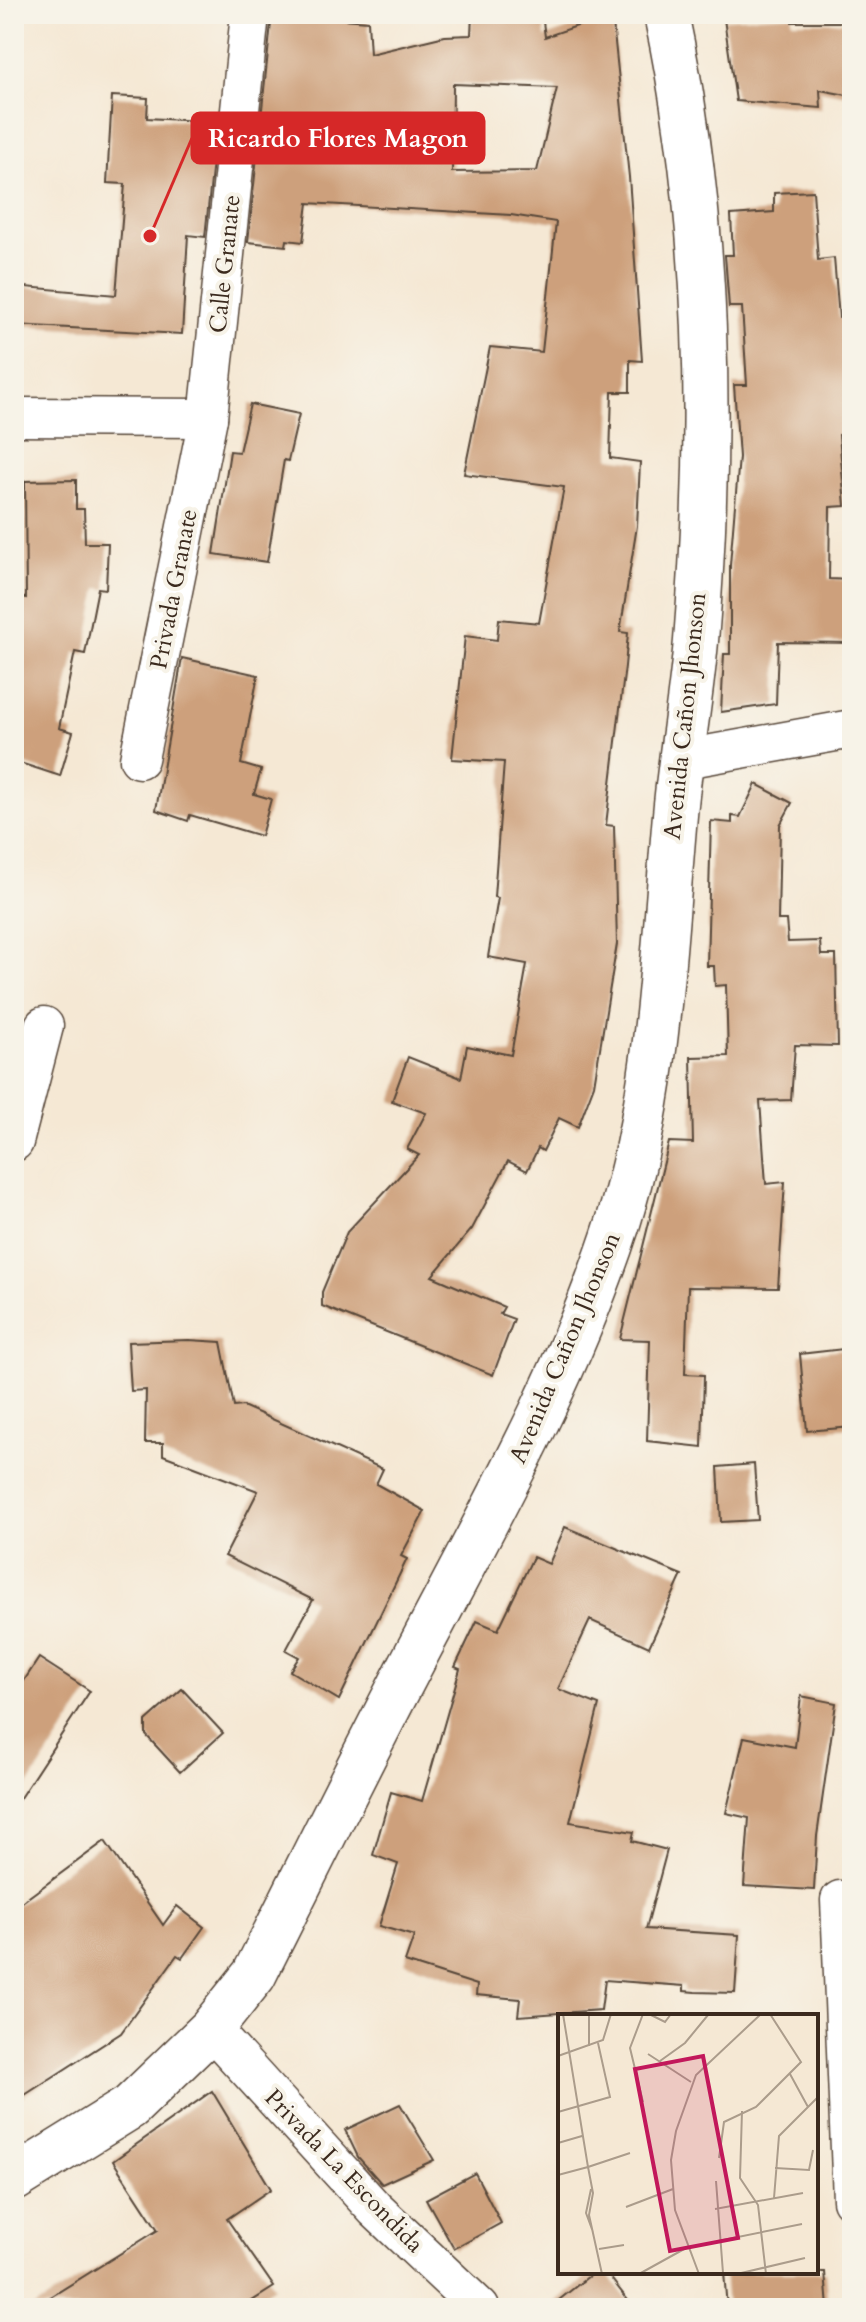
<svg xmlns="http://www.w3.org/2000/svg" width="866" height="2322" font-family="Cardo,serif">
<rect width="100%" height="100%" fill="#f7f3e8"/>
<filter id="ink" filterUnits="userSpaceOnUse"><feTurbulence type="fractalNoise" baseFrequency=".0125" numOctaves="2"/><feDisplacementMap in="SourceGraphic" scale="16" xChannelSelector="R" yChannelSelector="G"/><feConvolveMatrix kernelMatrix="1 2 1 2 8 2 1 2 1" color-interpolation-filters="sRGB"/></filter>
<filter id="wash" filterUnits="userSpaceOnUse"><feTurbulence type="fractalNoise" baseFrequency=".006" numOctaves="4" result="noise"/><feDisplacementMap in="SourceGraphic" scale="32" xChannelSelector="R" yChannelSelector="G"/><feGaussianBlur stdDeviation="1.8" result="paint"/><feColorMatrix in="noise" values="0 0 0 0 0 0 0 0 0 0 0 0 0 0 0 0 0 1.4 0 .05"/><feComposite in="paint" operator="in"/></filter>
<g filter="url(#wash)">
<rect width="100%" height="100%" fill="#f5e8d4"/>
<g id="blocks">
<g fill="#cda07c" fill-rule="evenodd">
<path d="M272 14H332V18L368 21 370 54 445 36 471 35 472 14H542L545 37 580 25 613 23 629 177 642 361 630 360V392H612L610 458 640 462 637 526 620 632 628 633 625 666 606 825 614 826 617 944 594 1085 578 1127 559 1118 543 1151 538 1148 527 1171 508 1161 472 1229 432 1276 504 1307 500 1314 514 1319 493 1375 322 1306V1292L347 1232 419 1155 407 1149 426 1113 392 1101 408 1057 461 1078 467 1046 511 1055 527 964 488 957 498 898 494 897 504 762 452 759 465 636 497 640 499 619 539 623 564 487 464 474 490 347 542 352 556 222 511 215 308 203 303 242 287 240 286 246 248 242ZM453 84 557 88 537 171 452 172Z"/>
<polygon points="792,15 792,22 852,22 852,96 820,90 821,108 736,101 724,19"/>
<polygon points="112,96 148,98 147,118 217,122 205,237 188,235 182,334 14,325 14,286 116,295 125,184 107,183"/>
<polygon points="813,191 818,260 834,258 839,318 852,317 852,434 839,435 845,506 830,507 829,579 852,580 852,643 778,642 776,704 721,712 724,654 730,654 730,565 739,457 734,385 747,385 742,307 729,307 725,255 733,255 731,215 774,212 774,193"/>
<polygon points="250,404 299,414 288,461 284,460 267,562 214,554 230,451 239,452"/>
<polygon points="76,480 76,509 84,509 85,543 108,543 106,589 98,588 85,654 75,652 59,728 73,732 60,776 14,761 14,596 26,598 25,481"/>
<polygon points="182,658 258,675 241,764 261,770 254,794 271,799 261,836 190,815 188,821 156,810"/>
<polygon points="756,784 792,803 780,825 778,920 786,920 788,942 820,941 821,955 836,955 838,1046 795,1045 791,1100 760,1101 766,1184 785,1182 778,1288 688,1287 685,1374 704,1375 702,1447 647,1441 650,1340 620,1339 669,1142 693,1143 691,1057 728,1056 726,985 715,986 714,966 707,966 711,821 732,823 732,816 740,817"/>
<polygon points="189,1340 221,1342 234,1407 243,1406 383,1469 376,1484 425,1511 401,1556 407,1559 339,1700 290,1671 299,1657 286,1650 313,1600 225,1556 258,1491 163,1455 163,1443 145,1443 146,1390 131,1391 128,1342"/>
<polygon points="852,1348 852,1427 807,1431 800,1354"/>
<polygon points="754,1464 758,1520 721,1522 718,1467"/>
<polygon points="565,1527 682,1575 649,1647 590,1620 558,1689 599,1705 570,1822 634,1832 632,1841 667,1850 646,1929 739,1935 735,1993 695,1992 684,1991 684,1986 605,1980 601,2010 518,2016 520,1999 476,1995 477,1985 405,1962 414,1936 379,1926 398,1864 373,1855 391,1792 422,1801 460,1669 455,1667 477,1621 498,1630 533,1557 549,1564"/>
<polygon points="39,1658 90,1691 14,1807 14,1696"/>
<polygon points="182,1689 223,1733 180,1772 146,1735 146,1721"/>
<polygon points="801,1696 836,1703 817,1836 814,1890 744,1886 749,1818 726,1813 744,1737 795,1747"/>
<polygon points="105,1841 163,1925 177,1906 204,1927 182,1958 177,1955 121,2033 14,2102 14,1908"/>
<polygon points="212,2091 271,2189 227,2219 274,2287 241,2308 33,2308 158,2230 113,2161"/>
<polygon points="400,2104 434,2160 382,2184 358,2157 345,2130"/>
<polygon points="475,2173 501,2223 454,2249 426,2199"/>
<polygon points="594,2272 606,2272 634,2308 549,2308"/>
<polygon points="724,2272 825,2272 828,2308 727,2308"/>
</g>
</g>
</g>
<g filter="url(#ink)">
<use href="#blocks" fill-opacity="0" stroke="#574639" stroke-width="2"/>
<g fill="none" stroke-linecap="round" stroke-linejoin="round">
<g stroke="#574639" stroke-width="41">
<g id="minor">
<polyline points="14,417 208,418"/>
<polyline points="139,759 208,418 250,14"/>
<polyline points="679,760 852,729"/>
<polyline points="14,1142 44,1026"/>
<polyline points="840,1900 852,2200"/>
<polyline points="211,2029 375,2209 480,2308"/>
</g>
</g>
<g stroke="#574639" stroke-width="47">
<path id="secondary" d="M14 2179 130 2107 211 2029 254 1975C311 1862 367 1747 427 1634 497 1501 572 1367 618 1223 659 1092 663 951 675 815 680 757 691 699 696 641 713 431 710 220 666 14"/>
</g>
<use href="#minor" stroke="#fff" stroke-width="38"/>
<use href="#secondary" stroke="#fff" stroke-width="44"/>
</g>
</g>
<g text-anchor="middle" dominant-baseline="central" stroke-width="8" stroke-linejoin="round" paint-order="stroke">
<g font-size="24" fill="#3b2a1e" stroke="#f7f3e8">
<text transform="translate(225 264) rotate(-84)">Calle Granate</text>
<text transform="translate(174 589) rotate(-79)">Privada Granate</text>
<text transform="translate(685 716) rotate(-84)">Avenida Cañon Jhonson</text>
<text transform="translate(565 1348) rotate(-67)">Avenida Cañon Jhonson</text>
<text transform="translate(344 2171) rotate(46)">Privada La Escondida</text>
</g>
</g>
<g transform="translate(558 2014)">
<rect width="260" height="260" fill="#f5e8d4"/>
<path fill="none" stroke="#ab9c8b" stroke-width="2" d="M85 0 72 34 85 88M91 0 107 8 113 0M31 32V0M90 40 133 68M0 42 45 26 53 0M102 47 127 29 150 1M232 60 250 93M184 97 182 164 200 191 208 260M0 98 52 83 40 29M0 129 24 122M161 144 166 108 198 93 243 48 212 0M217 154 251 156 255 136M0 161 30 153 5 0M158 167 165 259M33 175 28 199 35 218M216 184 221 122 260 83M68 193 115 175M157 195 245 179M160 227 244 210M41 235 66 231M44 260 31 201 35 179 30 153 72 139M81 260 128 234M141 260 117 196 113 146 118 117 138 61 203 0M179 260 247 244"/>
<path fill="#c2185b" fill-opacity="0.15" stroke="#c2185b" stroke-width="4" d="M145 42 180 224 112 237 77 55Z"/>
<rect width="260" height="260" fill="none" stroke="#3b2a1e" stroke-width="4"/>
</g>
<path fill="none" stroke="#d62828" stroke-width="3" d="M150 236L192 138"/>
<circle fill="#d62828" stroke="#f7f3e8" stroke-width="3" cx="150" cy="236" r="8"/>
<rect fill="#d62828" stroke="#d62828" stroke-width="3" x="192" y="113" width="292" height="50" rx="8"/>
<g font-size="26" text-anchor="middle" font-weight="bold" fill="#fff">
<text x="338" y="147">Ricardo Flores Magon</text>
</g>
<rect width="866" height="2322" fill="none" stroke="#f7f3e8" stroke-width="48"/>
</svg>
